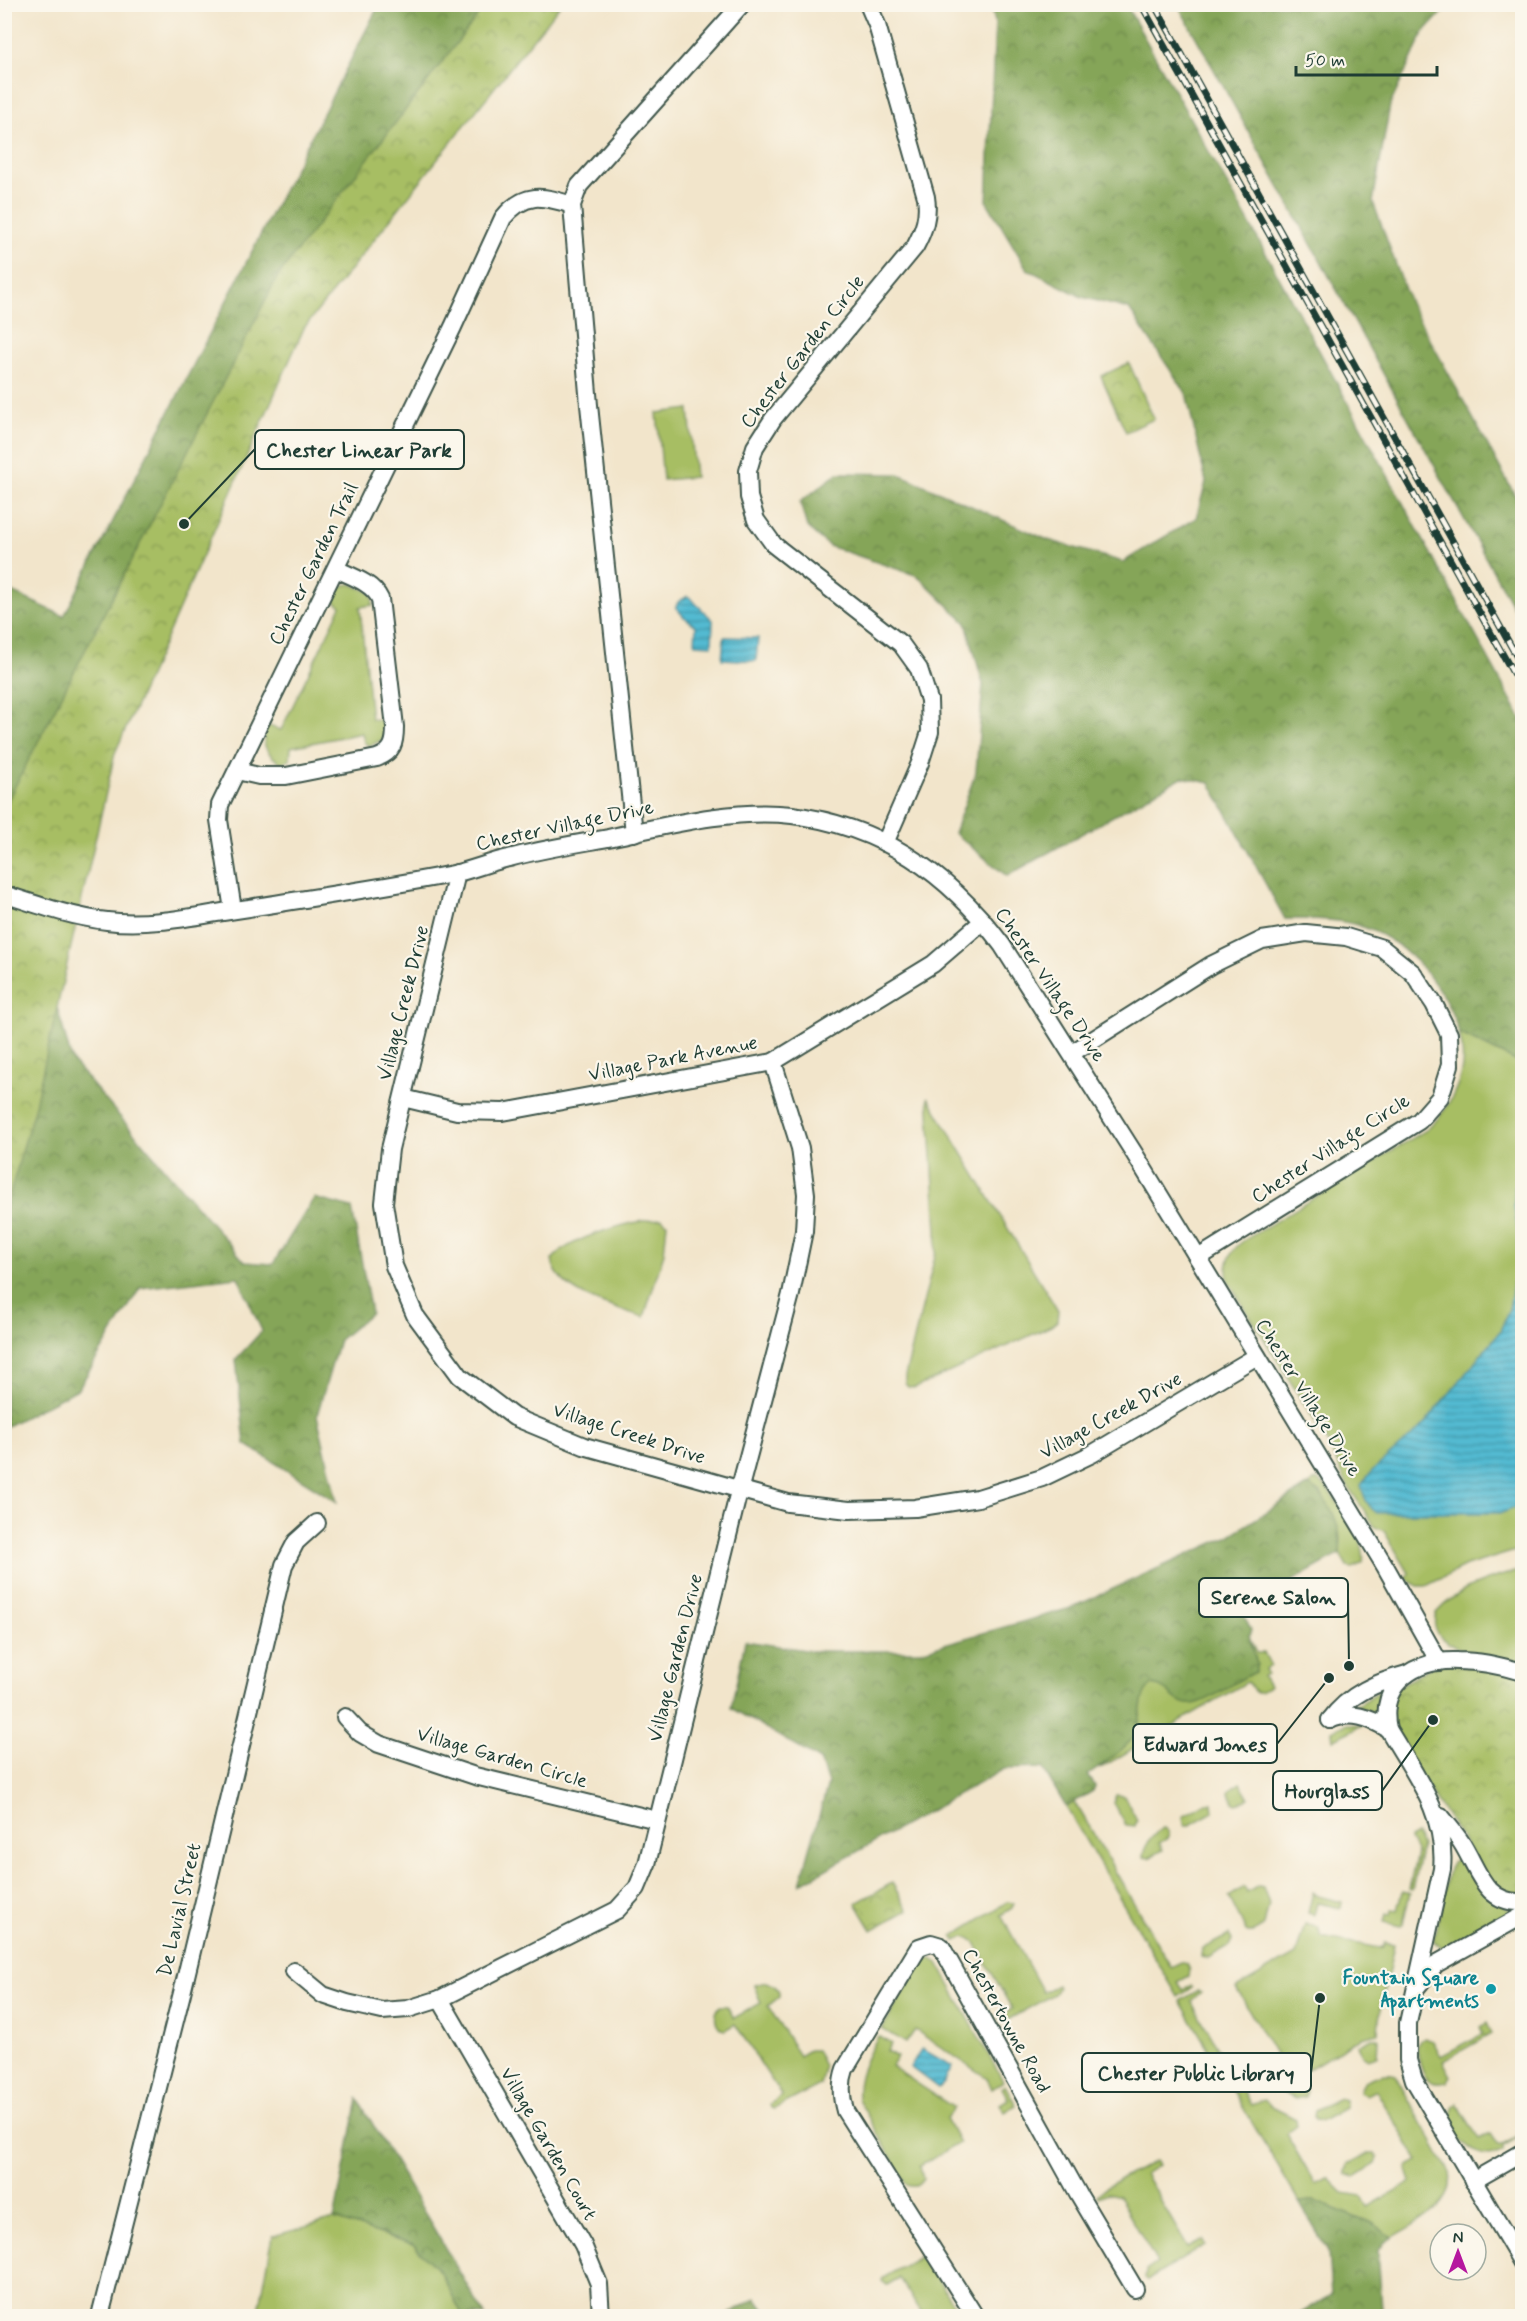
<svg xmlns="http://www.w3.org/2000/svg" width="1527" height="2321" font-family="Mynerve,sans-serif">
<defs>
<pattern id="forest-crowns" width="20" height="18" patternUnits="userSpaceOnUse" patternTransform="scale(1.5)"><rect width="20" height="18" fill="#85a559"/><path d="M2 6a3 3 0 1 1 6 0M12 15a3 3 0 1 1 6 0" fill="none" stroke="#6c884a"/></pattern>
<pattern id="park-crowns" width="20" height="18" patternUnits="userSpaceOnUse" patternTransform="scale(1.5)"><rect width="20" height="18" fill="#a7be63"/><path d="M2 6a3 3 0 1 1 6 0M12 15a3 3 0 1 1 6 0" fill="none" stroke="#879c52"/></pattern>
<pattern id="water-rules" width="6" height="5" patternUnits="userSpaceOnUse" patternTransform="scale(1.5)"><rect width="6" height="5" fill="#53bad1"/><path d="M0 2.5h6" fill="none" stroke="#4498aa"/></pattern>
</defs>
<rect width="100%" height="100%" fill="#fbf7ec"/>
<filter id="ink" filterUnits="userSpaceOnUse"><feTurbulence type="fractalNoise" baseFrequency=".0167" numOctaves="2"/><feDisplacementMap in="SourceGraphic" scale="12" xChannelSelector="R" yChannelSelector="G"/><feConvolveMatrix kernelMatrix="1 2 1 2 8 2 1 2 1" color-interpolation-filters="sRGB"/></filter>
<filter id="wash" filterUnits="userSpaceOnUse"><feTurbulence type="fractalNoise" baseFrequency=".008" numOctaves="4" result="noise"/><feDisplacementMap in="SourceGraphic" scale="24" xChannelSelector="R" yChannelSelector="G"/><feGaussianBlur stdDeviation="1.35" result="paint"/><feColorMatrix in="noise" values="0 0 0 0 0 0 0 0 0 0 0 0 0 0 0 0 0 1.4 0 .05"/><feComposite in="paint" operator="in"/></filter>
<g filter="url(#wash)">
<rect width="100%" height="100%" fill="#f2e5cb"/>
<g fill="#a7be63" stroke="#637e4c" stroke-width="1.5">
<polygon points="689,409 695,477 663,480 657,413"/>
<path d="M351 584 372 593 373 605 360 607 371 719 387 720V730L382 740 369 746 364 742 362 733 291 747 290 760 281 763C266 754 260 743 266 725L281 730 341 606 330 598V593L339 586Z"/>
<path d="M1459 1033 1522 1064V1533L1518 1534 1519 1547 1515 1551 1466 1566 1426 1586H1418L1406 1578 1409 1573 1384 1531 1375 1527 1347 1485 1326 1439 1228 1281C1225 1264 1229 1252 1243 1241L1428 1129C1454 1104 1470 1069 1459 1033Z"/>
<polygon points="928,1097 1058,1311 1057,1321 1051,1326 915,1388 908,1387 905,1383 905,1376 936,1252 937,1231"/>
<path d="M662 1219 667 1223 664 1253 644 1317C616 1308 558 1295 552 1260 569 1237 634 1220 662 1219Z"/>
<path d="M1318 1479C1333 1495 1368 1539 1363 1562L1352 1569 1347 1566 1340 1554 1341 1537 1321 1493 1309 1485Z"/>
<path d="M1522 1570V1661C1498 1655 1423 1654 1436 1613 1459 1587 1490 1578 1522 1570Z"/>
<polygon points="1252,1642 1257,1653 1264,1653 1271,1666 1265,1670 1267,1674 1263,1676 1269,1687 1260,1692 1255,1692 1247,1682 1170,1727 1175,1739 1171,1744 1165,1743 1159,1733 1099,1769 1135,1735 1143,1693 1152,1685 1163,1687 1179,1701 1255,1672"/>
<polygon points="1385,1688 1378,1701 1378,1714 1355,1706"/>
<polygon points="1347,1724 1362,1725 1333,1740 1332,1731"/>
<polygon points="1240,1783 1249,1798 1237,1804 1234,1803 1229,1793 1230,1790"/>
<polygon points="1116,1795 1124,1796 1137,1820 1135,1826 1126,1825 1113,1803"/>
<polygon points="1075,1802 1171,1967 1181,1962 1187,1964 1190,1970 1189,1976 1178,1982 1183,1990 1191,1986 1192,1988 1178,1997 1066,1807"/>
<polygon points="1206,1803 1212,1803 1213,1812 1190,1825 1185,1825 1183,1818 1185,1815"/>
<path d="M1163 1828 1166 1829 1169 1833 1168 1838 1159 1843 1163 1850 1149 1858 1143 1857C1143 1847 1154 1833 1163 1828Z"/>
<polygon points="1416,1834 1422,1846 1412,1890 1409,1889 1417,1853 1409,1838"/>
<polygon points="1457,1859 1462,1861 1511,1912 1510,1914 1448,1948 1443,1949 1433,1941 1449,1869 1452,1862"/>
<path d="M1258 1886 1263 1887 1269 1904 1264 1925C1259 1930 1252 1934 1246 1931L1229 1897 1244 1887 1247 1893Z"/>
<polygon points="1403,1891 1410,1893 1403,1924 1400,1926 1384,1922 1386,1914 1390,1915 1391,1909 1398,1910"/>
<polygon points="1313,1892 1318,1896 1342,1902 1341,1908 1317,1903 1314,1915 1308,1913"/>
<polygon points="1007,1902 1014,1903 1012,1908 1001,1915 1043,1992 1057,1985 1058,1988 1054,1994 1004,2022 1001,2022 999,2017 1012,2009 974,1941 964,1937 955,1941 953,1936"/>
<polygon points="1305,1924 1318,1927 1321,1937 1380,1948 1384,1946 1385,1943 1394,1945 1379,2019 1378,2033 1362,2037 1290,2080 1236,1988 1296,1954"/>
<polygon points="1229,1935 1232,1940 1229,1946 1208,1958 1201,1956 1202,1949"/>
<polygon points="925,1959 932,1959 938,1963 1003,2081 992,2089 987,2078 915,2030 906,2043 882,2029 921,1962"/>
<path d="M766 1982C774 1984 780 1988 779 1997L768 2006 799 2056 809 2050H816L824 2066 820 2085 774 2109 771 2108 770 2104 782 2096 735 2024 725 2030 721 2029C714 2022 714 2014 720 2006H727L734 2018 761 2003 754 1985Z"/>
<path d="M1197 1991 1201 1992 1191 2001 1251 2105 1264 2100 1274 2108 1296 2119 1297 2126 1286 2134 1315 2184 1328 2178 1343 2193 1362 2196 1368 2207 1411 2182 1407 2170 1408 2166 1418 2161 1376 2090 1366 2095 1359 2092V2090C1363 2078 1383 2071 1395 2075L1450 2173C1456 2206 1416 2223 1392 2237L1374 2225 1315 2201 1299 2202 1180 2001Z"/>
<path d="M1486 2023 1491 2034 1443 2061 1451 2076 1447 2082C1428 2087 1422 2075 1419 2059 1417 2051 1416 2047 1420 2040L1425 2038 1433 2041 1441 2056 1483 2034 1480 2027Z"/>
<path d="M878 2036 891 2044 887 2051 897 2057 891 2066 954 2108 946 2118 959 2143 920 2166 923 2179C918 2186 915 2188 907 2185L858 2099C856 2075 867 2057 878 2036Z"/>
<polygon points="1372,2038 1378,2038 1377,2056 1368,2059 1362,2055 1358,2045"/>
<polygon points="1301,2079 1307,2091 1305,2097 1295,2099 1282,2092 1279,2085 1282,2081 1286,2087"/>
<polygon points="1005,2085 1016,2105 1005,2112 1000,2104 1008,2099 1002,2088"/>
<polygon points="1339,2098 1345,2100 1345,2108 1322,2121 1315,2120 1314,2117 1315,2110"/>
<path d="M1457 2103 1479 2139 1491 2134 1499 2146 1522 2133V2135L1503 2146V2151C1473 2168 1436 2124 1457 2103Z"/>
<polygon points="1369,2153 1375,2153 1378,2158 1376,2164 1355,2177 1347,2175 1346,2172 1348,2164"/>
<polygon points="1155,2161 1158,2165 1145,2174 1188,2248 1203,2240 1205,2245 1148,2280 1145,2278 1146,2271 1157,2263 1119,2196 1108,2193 1098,2197 1097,2195 1109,2185"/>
<polygon points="334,2219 413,2244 441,2273 463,2316 258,2316 273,2236"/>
<polygon points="921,2256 924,2258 961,2316 924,2316 899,2278 887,2285 882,2281 883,2278"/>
</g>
<g fill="url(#forest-crowns)" stroke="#527146" stroke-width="1.5">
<polygon points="379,5 486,5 278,276 5,806 5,589 64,616"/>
<path d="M991 5H1126L1247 219 1522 720V1064L1459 1033C1445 987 1409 943 1363 927 1339 918 1310 919 1285 919L1210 783 1182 777 1007 876 954 833 976 772 983 684 966 623 918 576 829 546 807 527 800 502 838 473 899 474 1048 540 1123 562 1196 518 1206 482 1186 393 1129 309 1082 297 1027 269 987 202 995 22Z"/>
<polygon points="1178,5 1449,5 1424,32 1390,105 1373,202 1410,303 1522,508 1522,623"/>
<polygon points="57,1007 72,1061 245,1262 273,1264 314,1198 352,1208 371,1313 339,1340 317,1415 337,1502 245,1444 236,1359 262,1331 238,1277 140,1288 78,1389 5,1427 5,1211 34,1109"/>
<path d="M1309 1485C1332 1501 1342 1527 1340 1554L1241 1610 1251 1629 1249 1636 1257 1664 1255 1672C1237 1679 1206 1706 1188 1704 1174 1703 1169 1687 1152 1685 1136 1699 1144 1716 1136 1734 1131 1744 1098 1769 1088 1775L1095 1786 1093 1791 1066 1807 1043 1768 1004 1769 800 1884 828 1784 820 1760 731 1708 745 1641 812 1651H920L1071 1608 1229 1536Z"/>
<polygon points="358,2099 485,2316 463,2316 441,2273 413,2244 334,2219"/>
<polygon points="1315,2201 1374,2225 1392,2237 1383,2243 1378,2250 1382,2308 1373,2316 1296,2316 1331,2295 1328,2251 1299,2202"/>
<polygon points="756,2298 769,2316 726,2316"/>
</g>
<g fill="url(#park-crowns)" stroke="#637e4c" stroke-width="1.5">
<polygon points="486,5 560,5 304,328 115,753 34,1109 5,1211 5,806 278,276"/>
<polygon points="1129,363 1154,419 1126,432 1101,376"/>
<polygon points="1439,1662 1522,1673 1522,1902 1502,1900 1389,1729 1391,1691"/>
<polygon points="892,1883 908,1910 872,1930 856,1903"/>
</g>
<g fill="url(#water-rules)" stroke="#397c82" stroke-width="1.5">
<polygon points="688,596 713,620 712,645 695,644 696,626 683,616 676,607 678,602"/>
<polygon points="724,637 758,638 756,661 722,659"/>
<path d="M1522 1166V1505L1502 1513H1377C1367 1506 1364 1497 1361 1485L1372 1471 1422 1427 1500 1331 1509 1309 1518 1256V1232L1514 1206 1515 1186Z"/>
<polygon points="922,2049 952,2066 944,2082 938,2088 910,2067"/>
</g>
</g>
<g filter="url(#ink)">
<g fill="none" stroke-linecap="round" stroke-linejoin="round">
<g stroke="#3f564b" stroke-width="20">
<g id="minor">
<path d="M868 4 877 25 926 197C929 216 924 230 915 247L773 419 755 447 748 471 749 497 756 520 774 545 901 644 919 669 929 700 930 732 920 763 885 843"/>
<path d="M237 771 259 776H286L377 758C393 752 395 743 395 727L380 599C373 583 351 576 336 569"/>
<polyline points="634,833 589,405 572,205 579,186 742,4"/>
<polyline points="457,873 390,1149 384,1203 394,1266 415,1315 460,1376 514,1417 584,1446 788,1503 849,1510 915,1508 978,1498 1042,1478 1092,1454 1257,1356"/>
<path d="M4 894C38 905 72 917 107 921 153 927 203 914 249 908 317 897 385 887 453 874 472 870 490 862 509 858 542 849 575 844 608 838 665 826 733 808 792 815 882 826 949 874 1002 945L1134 1153 1385 1566 1439 1662"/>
<path d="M233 910 219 820 220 805 453 327 503 218C525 191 543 196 572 205"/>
<polyline points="1072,1053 1211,965 1262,940 1306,933 1346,937 1382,948 1413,973 1434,1004 1449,1034 1450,1065 1440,1097 1419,1121 1198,1258"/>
<polyline points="403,1098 457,1111 503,1112 773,1062 933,964 983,921"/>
<path d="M1522 1672C1502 1666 1480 1661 1458 1661 1416 1659 1378 1683 1388 1729 1415 1775 1447 1814 1442 1869L1408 2023V2060L1414 2080 1522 2263"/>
<polyline points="345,1717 360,1733 379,1744 475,1776 657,1820"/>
<path d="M1330 1720C1349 1694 1377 1682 1407 1674"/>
<path d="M1330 1720C1351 1710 1370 1718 1388 1729"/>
<path d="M1441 1816C1447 1824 1455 1833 1461 1842 1478 1868 1484 1904 1522 1902"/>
<polyline points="294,1971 323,1995 347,2003 382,2011 408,2009 440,1999 617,1910 637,1888 647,1864 739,1491 791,1294 804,1231 806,1194 800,1148 773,1062"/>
<polyline points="1416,1988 1436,1964 1522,1916"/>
<polyline points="440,1999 583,2245 599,2284 601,2316"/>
<polyline points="1473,2181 1522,2153"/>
<polyline points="100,2316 182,1993 284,1565 296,1542 317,1523"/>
<path d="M975 2316 845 2111C841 2097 840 2083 845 2069L919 1947 931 1943 941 1946 1079 2195 1135 2289"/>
</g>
</g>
<use href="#minor" stroke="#fff" stroke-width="16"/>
<g stroke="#1f3d34" stroke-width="7">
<g id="rail">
<polyline points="1141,4 1522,689"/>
<polyline points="1154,4 1522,666"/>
</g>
</g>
<use href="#rail" stroke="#fbf7ec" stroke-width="4.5" stroke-dasharray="14" stroke-linecap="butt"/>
</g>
</g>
<circle fill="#0f9aa8" stroke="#fbf7ec" stroke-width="2" cx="1491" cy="1989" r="6"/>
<g text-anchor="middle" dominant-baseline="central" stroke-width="4.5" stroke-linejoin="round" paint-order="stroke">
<g font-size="20" fill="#1f3d34" stroke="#fbf7ec">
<text transform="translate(803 352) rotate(-52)">Chester Garden Circle</text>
<text transform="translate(314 564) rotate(-64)">Chester Garden Trail</text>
<text transform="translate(565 826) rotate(-12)">Chester Village Drive</text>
<text transform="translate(1050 985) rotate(56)">Chester Village Drive</text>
<text transform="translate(404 1003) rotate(-76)">Village Creek Drive</text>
<text transform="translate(673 1059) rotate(-11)">Village Park Avenue</text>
<text transform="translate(1331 1149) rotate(-33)">Chester Village Circle</text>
<text transform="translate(1308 1398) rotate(58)">Chester Village Drive</text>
<text transform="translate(1111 1416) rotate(-29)">Village Creek Drive</text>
<text transform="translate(629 1434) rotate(18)">Village Creek Drive</text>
<text transform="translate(676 1658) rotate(-76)">Village Garden Drive</text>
<text transform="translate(502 1758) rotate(16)">Village Garden Circle</text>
<text transform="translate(180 1910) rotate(-77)">De Lavial Street</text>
<text transform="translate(1006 2021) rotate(61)">Chestertowne Road</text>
<text transform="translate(548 2144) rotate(60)">Village Garden Court</text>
</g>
<g font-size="20" font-weight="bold" fill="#0d838f" stroke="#fbf7ec" text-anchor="end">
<text x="1479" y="1978">Fountain Square<tspan x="1479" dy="23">Apartments</tspan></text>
</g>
</g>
<path fill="none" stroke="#1f3d34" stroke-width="2" d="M184 524L255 449M1349 1666L1348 1597M1329 1678L1277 1744M1433 1720L1382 1791M1320 1998L1311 2073"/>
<g fill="#1f3d34" stroke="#fbf7ec" stroke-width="2">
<circle cx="184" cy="524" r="6"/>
<circle cx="1349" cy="1666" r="6"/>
<circle cx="1329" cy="1678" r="6"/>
<circle cx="1433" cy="1720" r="6"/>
<circle cx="1320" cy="1998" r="6"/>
</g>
<g fill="#fbf7ec" stroke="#1f3d34" stroke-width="2">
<rect x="255" y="430" width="209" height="39" rx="6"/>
<rect x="1199" y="1578" width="149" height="39" rx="6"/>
<rect x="1133" y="1724" width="144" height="39" rx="6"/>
<rect x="1273" y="1771" width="109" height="39" rx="6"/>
<rect x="1082" y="2053" width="229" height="39" rx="6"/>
</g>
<g font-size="21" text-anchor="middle" font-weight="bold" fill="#1f3d34">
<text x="359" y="457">Chester Linear Park</text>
<text x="1273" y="1604">Serene Salon</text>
<text x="1205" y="1751">Edward Jones</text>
<text x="1327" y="1798">Hourglass</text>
<text x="1196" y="2080">Chester Public Library</text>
</g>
<rect width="1527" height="2321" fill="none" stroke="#fbf7ec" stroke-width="24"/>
<g transform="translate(1458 2252)"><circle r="28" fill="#fbf7ec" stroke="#a3ada2" stroke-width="1.5"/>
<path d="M0-4.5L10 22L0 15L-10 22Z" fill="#b5179e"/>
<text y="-9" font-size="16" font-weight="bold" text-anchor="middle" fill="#1f3d34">N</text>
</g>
<path d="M1296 66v9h141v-9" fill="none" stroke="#1f3d34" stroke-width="3"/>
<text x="1305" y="66" font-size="18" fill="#1f3d34" stroke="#fbf7ec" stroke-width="4.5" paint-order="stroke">50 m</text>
</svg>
